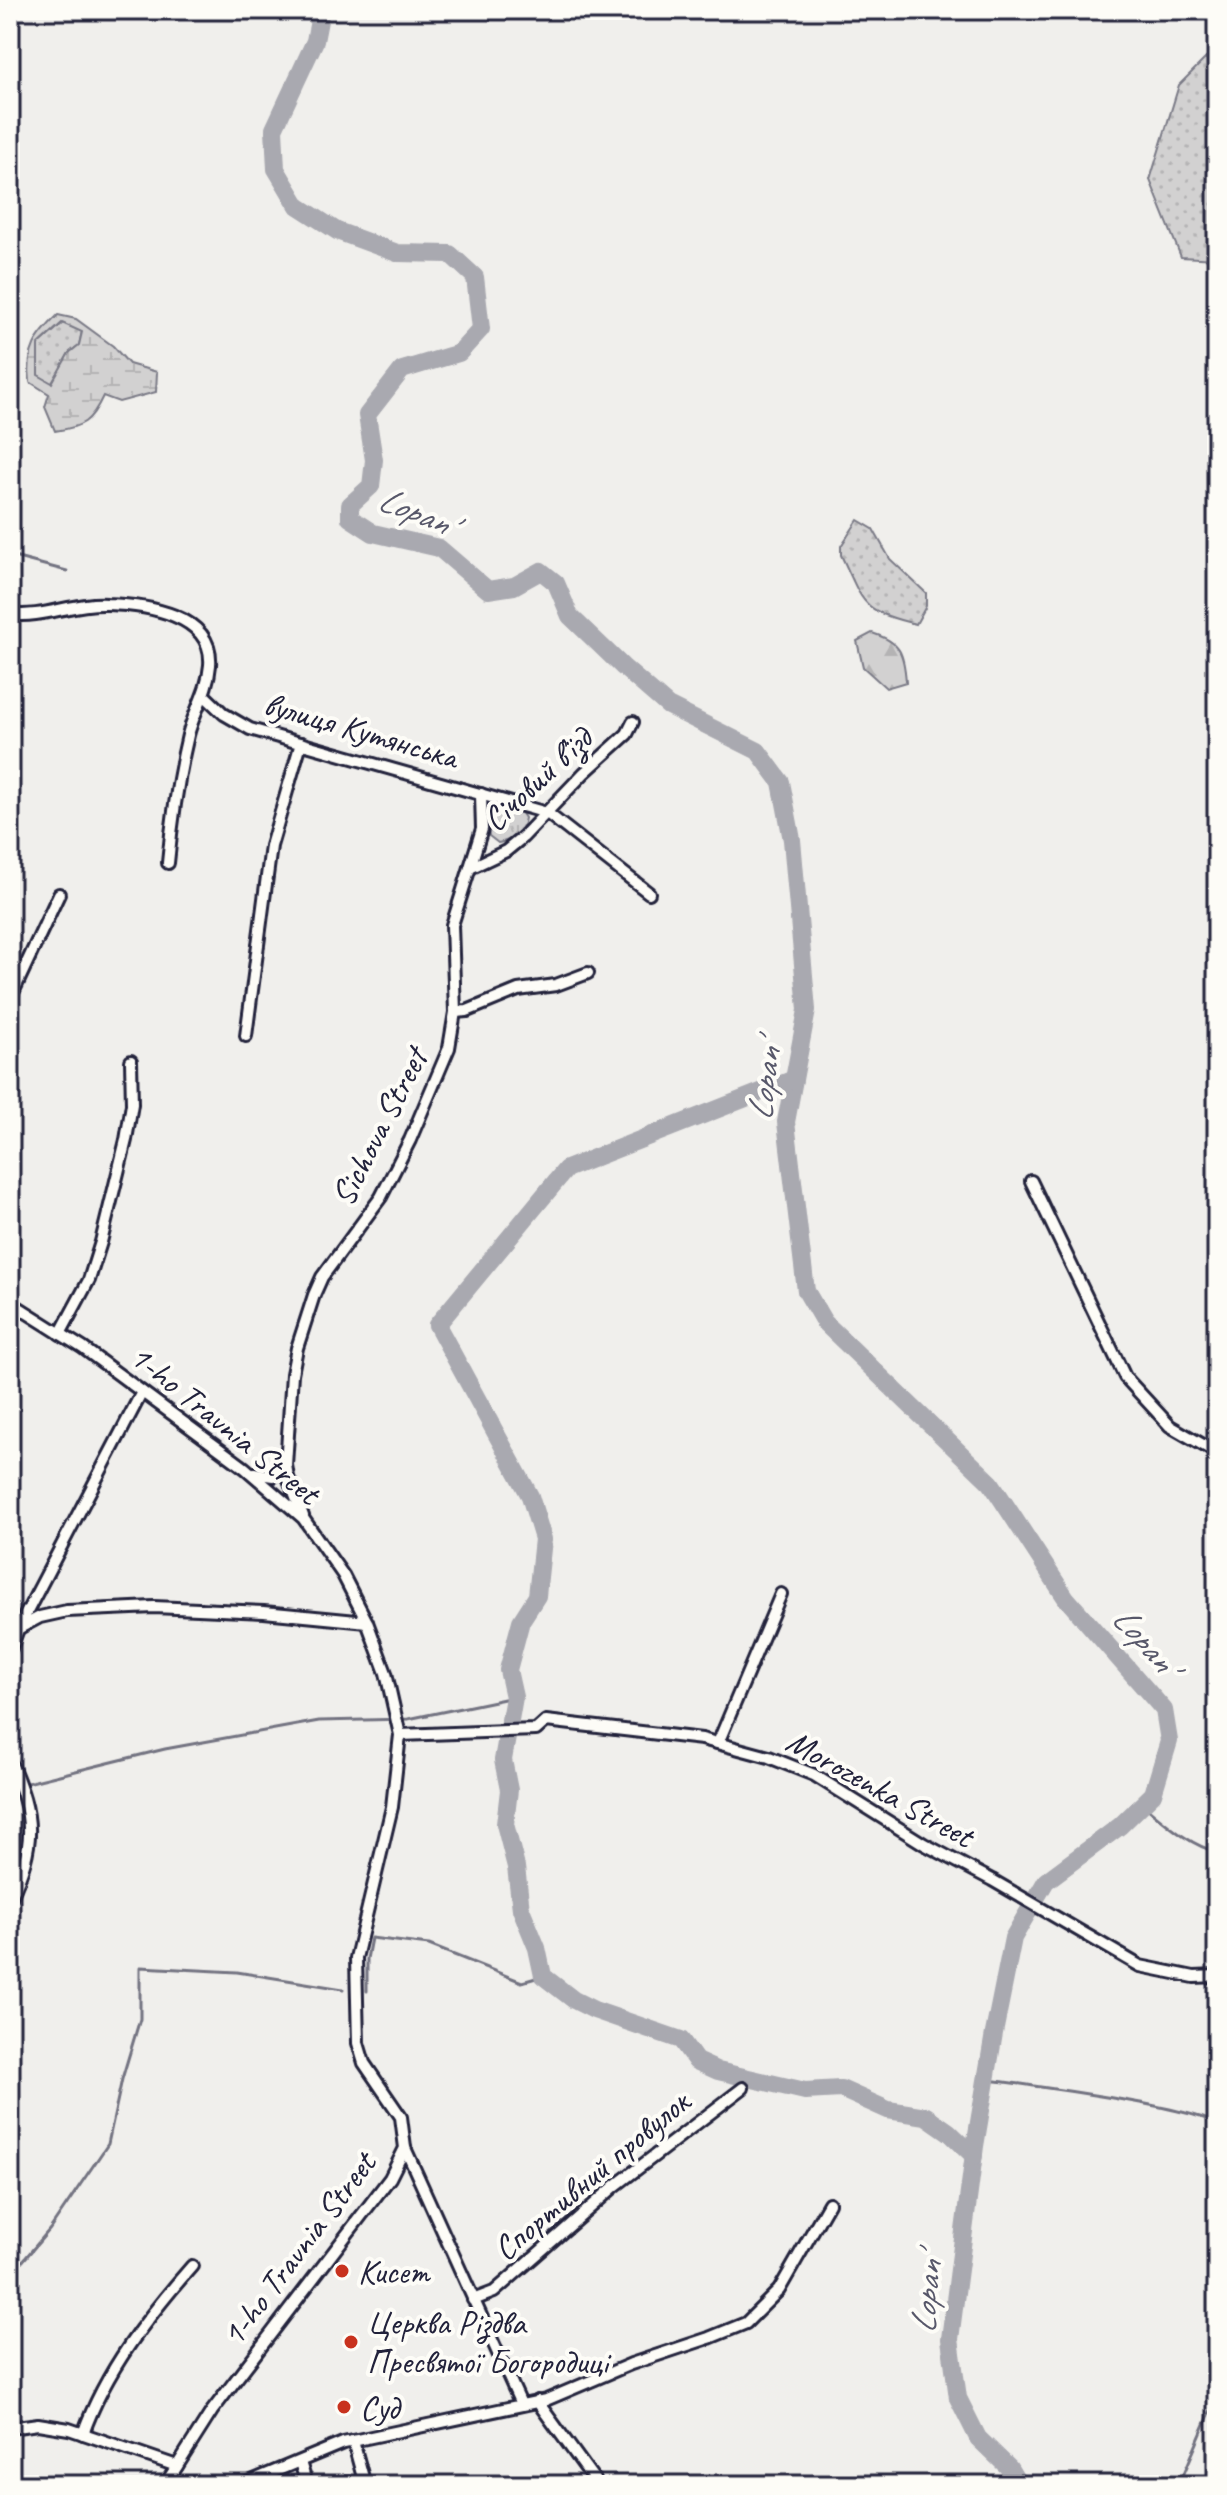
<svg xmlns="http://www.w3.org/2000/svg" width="1227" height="2495" font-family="Caveat,sans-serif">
<defs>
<pattern id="grass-dots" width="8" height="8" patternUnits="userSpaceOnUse" patternTransform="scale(2)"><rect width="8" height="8" fill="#d2d1d1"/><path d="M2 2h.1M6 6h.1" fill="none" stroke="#b4b3b4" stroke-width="1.8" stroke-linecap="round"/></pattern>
<pattern id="forest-firs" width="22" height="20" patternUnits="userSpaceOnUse" patternTransform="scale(2)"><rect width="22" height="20" fill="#d2d1d1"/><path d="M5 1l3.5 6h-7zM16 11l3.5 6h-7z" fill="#b4b3b4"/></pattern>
<pattern id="wetland-marsh" width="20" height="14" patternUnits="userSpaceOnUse" patternTransform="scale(2)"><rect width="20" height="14" fill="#d2d1d1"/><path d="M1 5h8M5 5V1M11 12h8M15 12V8" fill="none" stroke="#b4b3b4"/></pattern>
<pattern id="park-tufts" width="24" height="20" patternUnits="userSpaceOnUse" patternTransform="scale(2)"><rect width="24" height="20" fill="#d2d1d1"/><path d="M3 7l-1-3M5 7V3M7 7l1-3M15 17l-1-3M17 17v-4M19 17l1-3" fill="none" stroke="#b4b3b4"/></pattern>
</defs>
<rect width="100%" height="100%" fill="#f0efec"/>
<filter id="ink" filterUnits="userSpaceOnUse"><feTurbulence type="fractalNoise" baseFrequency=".0125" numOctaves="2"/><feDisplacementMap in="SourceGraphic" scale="16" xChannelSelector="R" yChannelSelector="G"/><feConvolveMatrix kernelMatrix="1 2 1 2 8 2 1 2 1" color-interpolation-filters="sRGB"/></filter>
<g filter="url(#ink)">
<g fill="url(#grass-dots)" stroke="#7a7a86" stroke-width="2">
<polygon points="1217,47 1217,259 1181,257 1150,180 1179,85"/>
<polygon points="63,323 82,331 79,345 69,353 52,384 38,375 38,345"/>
<path d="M858 520 873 529 890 559 926 593V606L916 624C860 611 864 603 841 555V546Z"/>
</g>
<path fill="url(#forest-firs)" stroke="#7a7a86" stroke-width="2" d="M872 633C901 642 904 654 906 682L886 688 863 667 857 641Z"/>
<path fill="url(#wetland-marsh)" stroke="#7a7a86" stroke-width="2" fill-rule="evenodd" d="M58 315 76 319 113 346 129 364 157 372 156 392 119 402 103 396C91 422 83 427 55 431L45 407 49 394 30 382C26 349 36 337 58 315ZM62 323 82 332 79 345 69 353 52 383 38 375V345Z"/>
<path fill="url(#park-tufts)" stroke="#7a7a86" stroke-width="2" d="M501 806 519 809 525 818C523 833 512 841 498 843L489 836 487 825 491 808Z"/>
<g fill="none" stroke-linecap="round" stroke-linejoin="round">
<g stroke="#737381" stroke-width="3">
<polyline points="10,556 67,571"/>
<polyline points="10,1785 27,1783 165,1749 319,1721 408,1719 514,1697"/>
<path d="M1142 1804C1165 1822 1188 1845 1217 1852"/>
<polyline points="367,1991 367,1959 371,1938 429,1945 522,1982 543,1976"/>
<path d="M986 2080C1019 2083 1201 2108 1217 2125"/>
<polyline points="10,2276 50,2229 108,2144 122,2079 140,2019 140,1967 237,1972 343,1989"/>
<polyline points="1179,2485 1217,2396"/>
</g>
<g stroke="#a9a9b0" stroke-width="18">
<polyline points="321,10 315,41 274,129 276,169 298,206 337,231 397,253 450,254 475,277 481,329 459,353 402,370 367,415 374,460 371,486 350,505 350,518 373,533 439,548 488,590 514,586 541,571 556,583 570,616 623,667 668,706 758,751 781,782 792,840 807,1010 786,1122 806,1291 824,1322 991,1483 1066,1598 1164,1710 1169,1741 1153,1794 1120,1826 1046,1881 1013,1938 994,2033 975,2146 950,2339 958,2398 978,2438 1009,2468 1018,2483 1017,2485"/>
<polyline points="794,1079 566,1169 437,1325 530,1496 543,1539 537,1596 521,1621 508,1670 514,1697 503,1760 509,1790 505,1824 516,1867 521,1909 537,1948 543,1976 574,2000 594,2010 681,2040 696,2061 718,2071 805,2091 841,2089 888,2110 926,2116 949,2132 974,2156"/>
</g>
<g stroke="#22223b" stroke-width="16">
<g id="minor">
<path d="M10 614C42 619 74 602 107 604 145 605 214 614 210 665 208 691 194 711 188 735 178 777 172 820 168 863"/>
<polyline points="204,695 224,714 250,729 547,813 649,893"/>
<polyline points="470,868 506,851 523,837 584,773 627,734 633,722"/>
<polyline points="10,999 59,894"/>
<polyline points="455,1012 467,1011 518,990 556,985 588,973"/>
<polyline points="246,1036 271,846 301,743"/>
<polyline points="1031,1181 1125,1377 1170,1426 1217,1453"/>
<polyline points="10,1302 83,1348 245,1468 303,1518 343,1575 367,1622 386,1673 400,1735 392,1807 356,1958 358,2043 364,2063 401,2117 405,2148 390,2178 212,2411 165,2485"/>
<polyline points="60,1334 89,1280 101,1242 126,1140 132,1104 131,1061"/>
<polyline points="254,1473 274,1476 286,1465"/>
<polyline points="303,1516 288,1477 286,1465 292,1374 297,1348 314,1295 322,1277 381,1197 410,1140 449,1048 455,1012 452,925 482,829 481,794"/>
<polyline points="10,1633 40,1617 67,1611 154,1607 264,1612 367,1622"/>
<polyline points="10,1651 18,1629 142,1392"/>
<polyline points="400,1735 536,1730 546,1721 702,1739 769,1757 814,1775 924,1844 992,1880 1140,1966 1194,1977 1217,1976"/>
<polyline points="718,1743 781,1594"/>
<path d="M10 1761C35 1818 36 1843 10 1900"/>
<polyline points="405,2148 521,2404"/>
<polyline points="473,2300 494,2292 615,2186 743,2088"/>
<polyline points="537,2401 598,2485"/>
<polyline points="10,2428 38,2424 69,2429 177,2466"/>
<path d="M83 2434C105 2371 149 2315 192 2266"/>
<polyline points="353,2441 365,2485"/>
<polyline points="300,2462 307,2485"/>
<polyline points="242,2485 343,2443 546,2400 631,2364 709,2338 746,2323 779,2290 829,2203"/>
</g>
</g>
<use href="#minor" stroke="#fdfcf7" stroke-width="10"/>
</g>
</g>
<g fill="#c8321e" stroke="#fdfcf7" stroke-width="3">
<circle cx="342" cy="2271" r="8"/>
<circle cx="351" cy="2342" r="8"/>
<circle cx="344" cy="2407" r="8"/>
</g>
<g text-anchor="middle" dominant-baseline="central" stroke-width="8" stroke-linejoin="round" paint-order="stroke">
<g font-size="34" fill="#22223b" stroke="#fdfcf7">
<text transform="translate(361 730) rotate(16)">вулиця Кутянська</text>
<text transform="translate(537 779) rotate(-43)">Січовий в’їзд</text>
<text transform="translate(379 1127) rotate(-63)">Sichova Street</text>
<text transform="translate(225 1424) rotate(39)">1-ho Travnia Street</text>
<text transform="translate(880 1788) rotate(29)">Morozenka Street</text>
<text transform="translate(591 2175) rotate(-40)">Спортивний провулок</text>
<text transform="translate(298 2249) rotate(-53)">1-ho Travnia Street</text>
</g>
<g font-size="34" fill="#22223b" stroke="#fdfcf7" text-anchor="start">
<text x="358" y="2271">Кисет</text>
<text x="367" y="2322">Церква Різдва<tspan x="367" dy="39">Пресвятої Богородиці</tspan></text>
<text x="360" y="2407">Суд</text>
</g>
<g font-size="36" font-style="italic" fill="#58586a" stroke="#fdfcf7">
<text transform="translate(416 511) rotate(22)">Lopan'</text>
<text transform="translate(764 1082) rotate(-82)">Lopan'</text>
<text transform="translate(1145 1640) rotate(49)">Lopan'</text>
<text transform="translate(926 2295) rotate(-84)">Lopan'</text>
</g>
</g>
<rect width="1227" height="2495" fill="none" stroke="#fdfcf7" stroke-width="40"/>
<rect x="20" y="20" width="1187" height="2455" fill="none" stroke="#22223b" stroke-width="3" filter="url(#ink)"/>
</svg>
